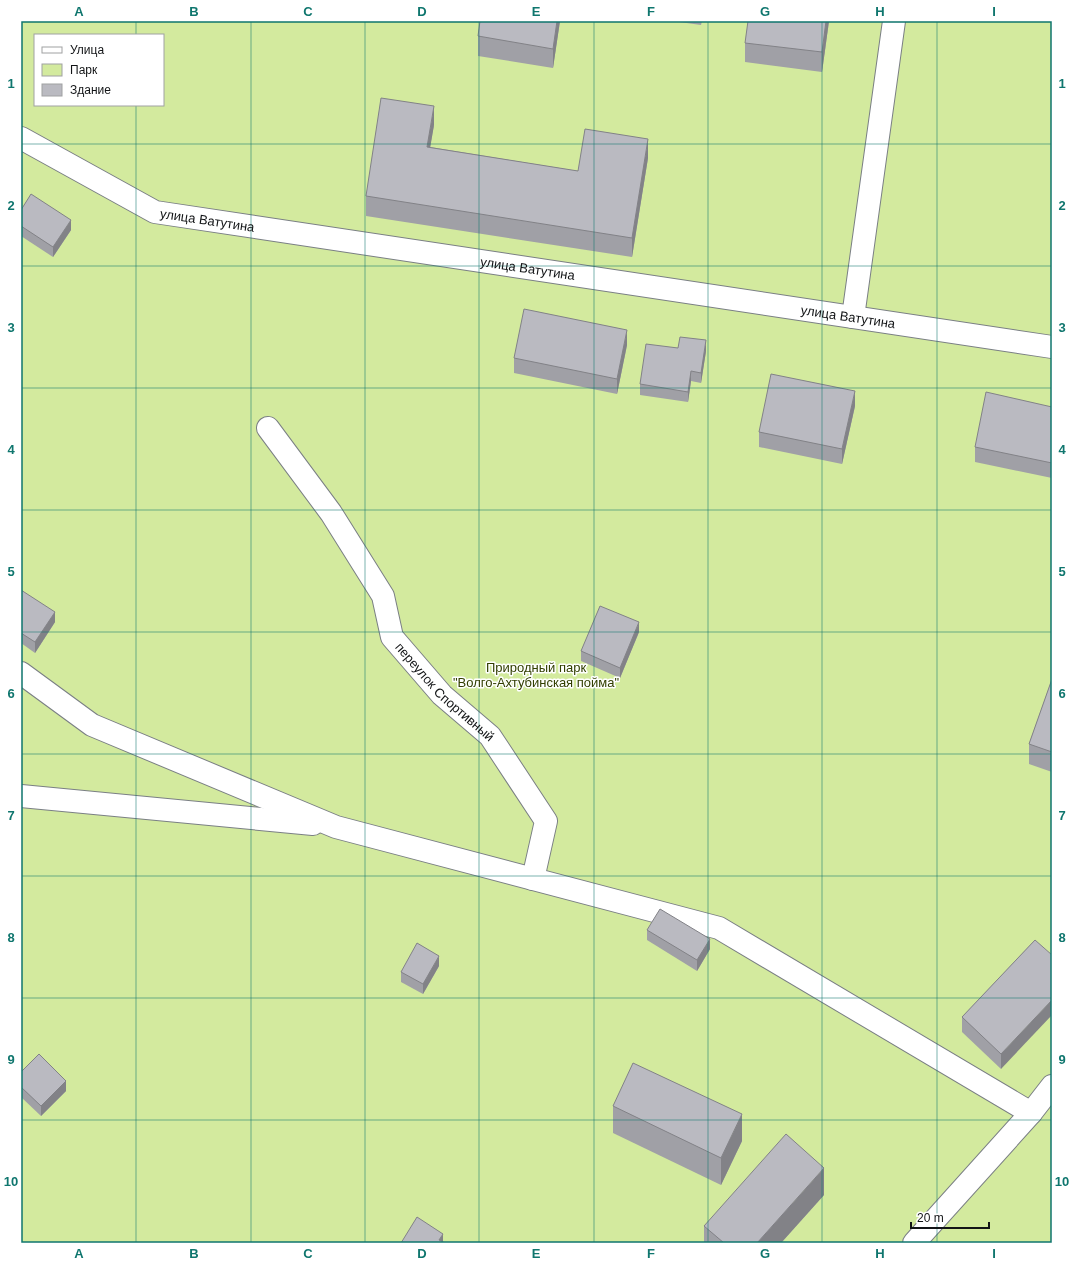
<svg xmlns="http://www.w3.org/2000/svg" width="1073" height="1264" font-family="Arial,sans-serif">
<rect width="100%" height="100%" fill="#f1f7fc"/>
<path fill="#d3ea9e" fill-rule="evenodd" d="M21 21H1052V1243H21ZM35 35H163V105H35Z"/>
<g fill="none" stroke-linecap="round" stroke-linejoin="round">
<g stroke="#7a7f84" stroke-width="24">
<g id="minor">
<path id="s1" d="M21 138 155 212 1052 347"/>
<polyline points="853,317 894,21"/>
<path id="s2" d="M268 428 331 513 383 596 392 637 442 695 490 736 546 821 533 879"/>
<polyline points="21,673 92,725 336,827 719,928 1031,1113"/>
<polyline points="21,796 313,824"/>
<polyline points="914,1243 1031,1113 1052,1086"/>
</g>
</g>
<use href="#minor" stroke="#fff" stroke-width="22"/>
</g>
<g fill="#a0a0a6">
<polygon points="480,21 560,21 553,68 478,56 478,36"/>
<polygon points="672,21 702,21 701,25"/>
<polygon points="829,21 822,72 745,62 745,43"/>
<polygon points="434,125 430,147 578,171 648,158 632,257 366,216 366,196"/>
<polygon points="21,210 71,230 53,257 21,236"/>
<polygon points="627,345 617,394 514,373 514,358"/>
<polygon points="706,351 701,383 691,381 688,402 640,395 640,384"/>
<polygon points="855,406 842,464 759,447 759,432"/>
<polygon points="1052,407 1052,478 975,462 975,447"/>
<polygon points="21,590 55,622 35,653 21,643"/>
<polygon points="639,632 620,678 581,661 581,651"/>
<polygon points="1052,679 1052,772 1029,764 1029,744"/>
<polygon points="647,930 710,949 697,971 647,940"/>
<polygon points="1035,940 1001,1069 962,1032 962,1017"/>
<polygon points="439,966 423,994 401,982 401,972"/>
<polygon points="21,1072 66,1091 41,1116 21,1097"/>
<polygon points="613,1106 742,1141 721,1185 613,1133"/>
<polygon points="824,1195 781,1243 704,1243 704,1226"/>
</g>
<g fill="#828287">
<polygon points="557,21 560,21 553,68 553,49"/>
<polygon points="826,21 829,21 822,72 822,52"/>
<polygon points="434,106 434,125 427,166 427,147"/>
<polygon points="648,139 648,158 632,257 632,238"/>
<polygon points="71,220 71,230 53,257 53,247"/>
<polygon points="627,330 627,345 617,394 617,379"/>
<polygon points="706,340 706,351 701,383 701,373"/>
<polygon points="691,371 691,381 688,402 688,392"/>
<polygon points="855,391 855,406 842,464 842,449"/>
<polygon points="55,612 55,622 35,653 35,642"/>
<polygon points="639,622 639,632 620,678 620,668"/>
<polygon points="710,939 710,949 697,971 697,960"/>
<polygon points="439,956 439,966 423,994 423,984"/>
<polygon points="1052,1000 1052,1015 1001,1069 1001,1054"/>
<polygon points="66,1081 66,1091 41,1116 41,1106"/>
<polygon points="742,1114 742,1141 721,1185 721,1158"/>
<polygon points="824,1168 824,1195 781,1243 757,1243"/>
<polygon points="443,1234 443,1243 439,1240"/>
</g>
<g fill="#babac1" stroke="#828287">
<polygon points="480,21 557,21 553,49 478,36"/>
<polygon points="748,21 826,21 822,52 745,43"/>
<polygon points="381,98 434,106 427,147 578,171 585,129 648,139 632,238 366,196"/>
<polygon points="31,194 71,220 53,247 21,226 21,210"/>
<polygon points="524,309 627,330 617,379 514,358"/>
<polygon points="680,337 706,340 701,373 691,371 688,392 640,384 646,344 678,348"/>
<polygon points="771,374 855,391 842,449 759,432"/>
<polygon points="986,392 1052,407 1052,463 975,447"/>
<polygon points="21,590 55,612 35,642 21,633"/>
<polygon points="600,606 639,622 620,668 581,651"/>
<polygon points="1052,679 1052,752 1029,744"/>
<polygon points="660,909 710,939 697,960 647,930"/>
<polygon points="1035,940 1052,955 1052,1000 1001,1054 962,1017"/>
<polygon points="417,943 439,956 423,984 401,972"/>
<polygon points="39,1054 66,1081 41,1106 21,1087 21,1072"/>
<polygon points="633,1063 742,1114 721,1158 613,1106"/>
<polygon points="786,1134 824,1168 757,1243 724,1243 704,1226"/>
<polygon points="417,1217 443,1234 439,1240 445,1243 401,1243"/>
</g>
<path fill="none" stroke="#0f766e" stroke-width="1" stroke-opacity="0.55" d="M136 21V35M251 21V1243M365 21V1243M479 21V1243M594 21V1243M708 21V1243M822 21V1243M937 21V1243M136 105V1243M21 144H1052M21 266H1052M21 388H1052M21 510H1052M21 632H1052M21 754H1052M21 876H1052M21 998H1052M21 1120H1052"/>
<g text-anchor="middle" dominant-baseline="central" stroke-width="3" stroke-linejoin="round" paint-order="stroke">
<g font-size="13" fill="#121416" stroke="#fff">
<text stroke="none"><textPath href="#s1" startOffset="206">улица Ватутина</textPath></text>
<text stroke="none"><textPath href="#s1" startOffset="530">улица Ватутина</textPath></text>
<text stroke="none"><textPath href="#s1" startOffset="854">улица Ватутина</textPath></text>
<text stroke="none"><textPath href="#s2" startOffset="322">переулок Спортивный</textPath></text>
</g>
<g font-size="13" fill="#323f01" stroke="#fff">
<text x="536" y="667">Природный парк<tspan x="536" dy="15">"Волго-Ахтубинская пойма"</tspan></text>
</g>
</g>
<rect width="1073" height="1264" fill="none" stroke="#ffffff" stroke-width="44"/>
<rect x="34" y="34" width="130" height="72" fill="#ffffff" stroke="#a0a1a2"/>
<rect x="42" y="47" width="20" height="6" fill="#ffffff" stroke="#a0a1a2"/>
<text x="70" y="54" font-size="12" fill="#121416">Улица</text>
<rect x="42" y="64" width="20" height="12" fill="#d3ea9e" stroke="#a0a1a2"/>
<text x="70" y="74" font-size="12" fill="#121416">Парк</text>
<rect x="42" y="84" width="20" height="12" fill="#babac1" stroke="#a0a1a2"/>
<text x="70" y="94" font-size="12" fill="#121416">Здание</text>
<path d="M911 1222v6h78v-6" fill="none" stroke="#121416" stroke-width="2"/>
<text x="917" y="1222" font-size="12" fill="#121416" stroke="#ffffff" stroke-width="3" paint-order="stroke">20 m</text>
<rect x="22" y="22" width="1029" height="1220" fill="none" stroke="#0f766e" stroke-width="1.5"/>
<g font-size="13" text-anchor="middle" font-weight="bold" fill="#0f766e">
<text x="79" y="16">A</text>
<text x="194" y="16">B</text>
<text x="308" y="16">C</text>
<text x="422" y="16">D</text>
<text x="536" y="16">E</text>
<text x="651" y="16">F</text>
<text x="765" y="16">G</text>
<text x="880" y="16">H</text>
<text x="994" y="16">I</text>
<text x="11" y="88">1</text>
<text x="1062" y="88">1</text>
<text x="11" y="210">2</text>
<text x="1062" y="210">2</text>
<text x="11" y="332">3</text>
<text x="1062" y="332">3</text>
<text x="11" y="454">4</text>
<text x="1062" y="454">4</text>
<text x="11" y="576">5</text>
<text x="1062" y="576">5</text>
<text x="11" y="698">6</text>
<text x="1062" y="698">6</text>
<text x="11" y="820">7</text>
<text x="1062" y="820">7</text>
<text x="11" y="942">8</text>
<text x="1062" y="942">8</text>
<text x="11" y="1064">9</text>
<text x="1062" y="1064">9</text>
<text x="11" y="1186">10</text>
<text x="1062" y="1186">10</text>
<text x="79" y="1258">A</text>
<text x="194" y="1258">B</text>
<text x="308" y="1258">C</text>
<text x="422" y="1258">D</text>
<text x="536" y="1258">E</text>
<text x="651" y="1258">F</text>
<text x="765" y="1258">G</text>
<text x="880" y="1258">H</text>
<text x="994" y="1258">I</text>
</g>
</svg>
